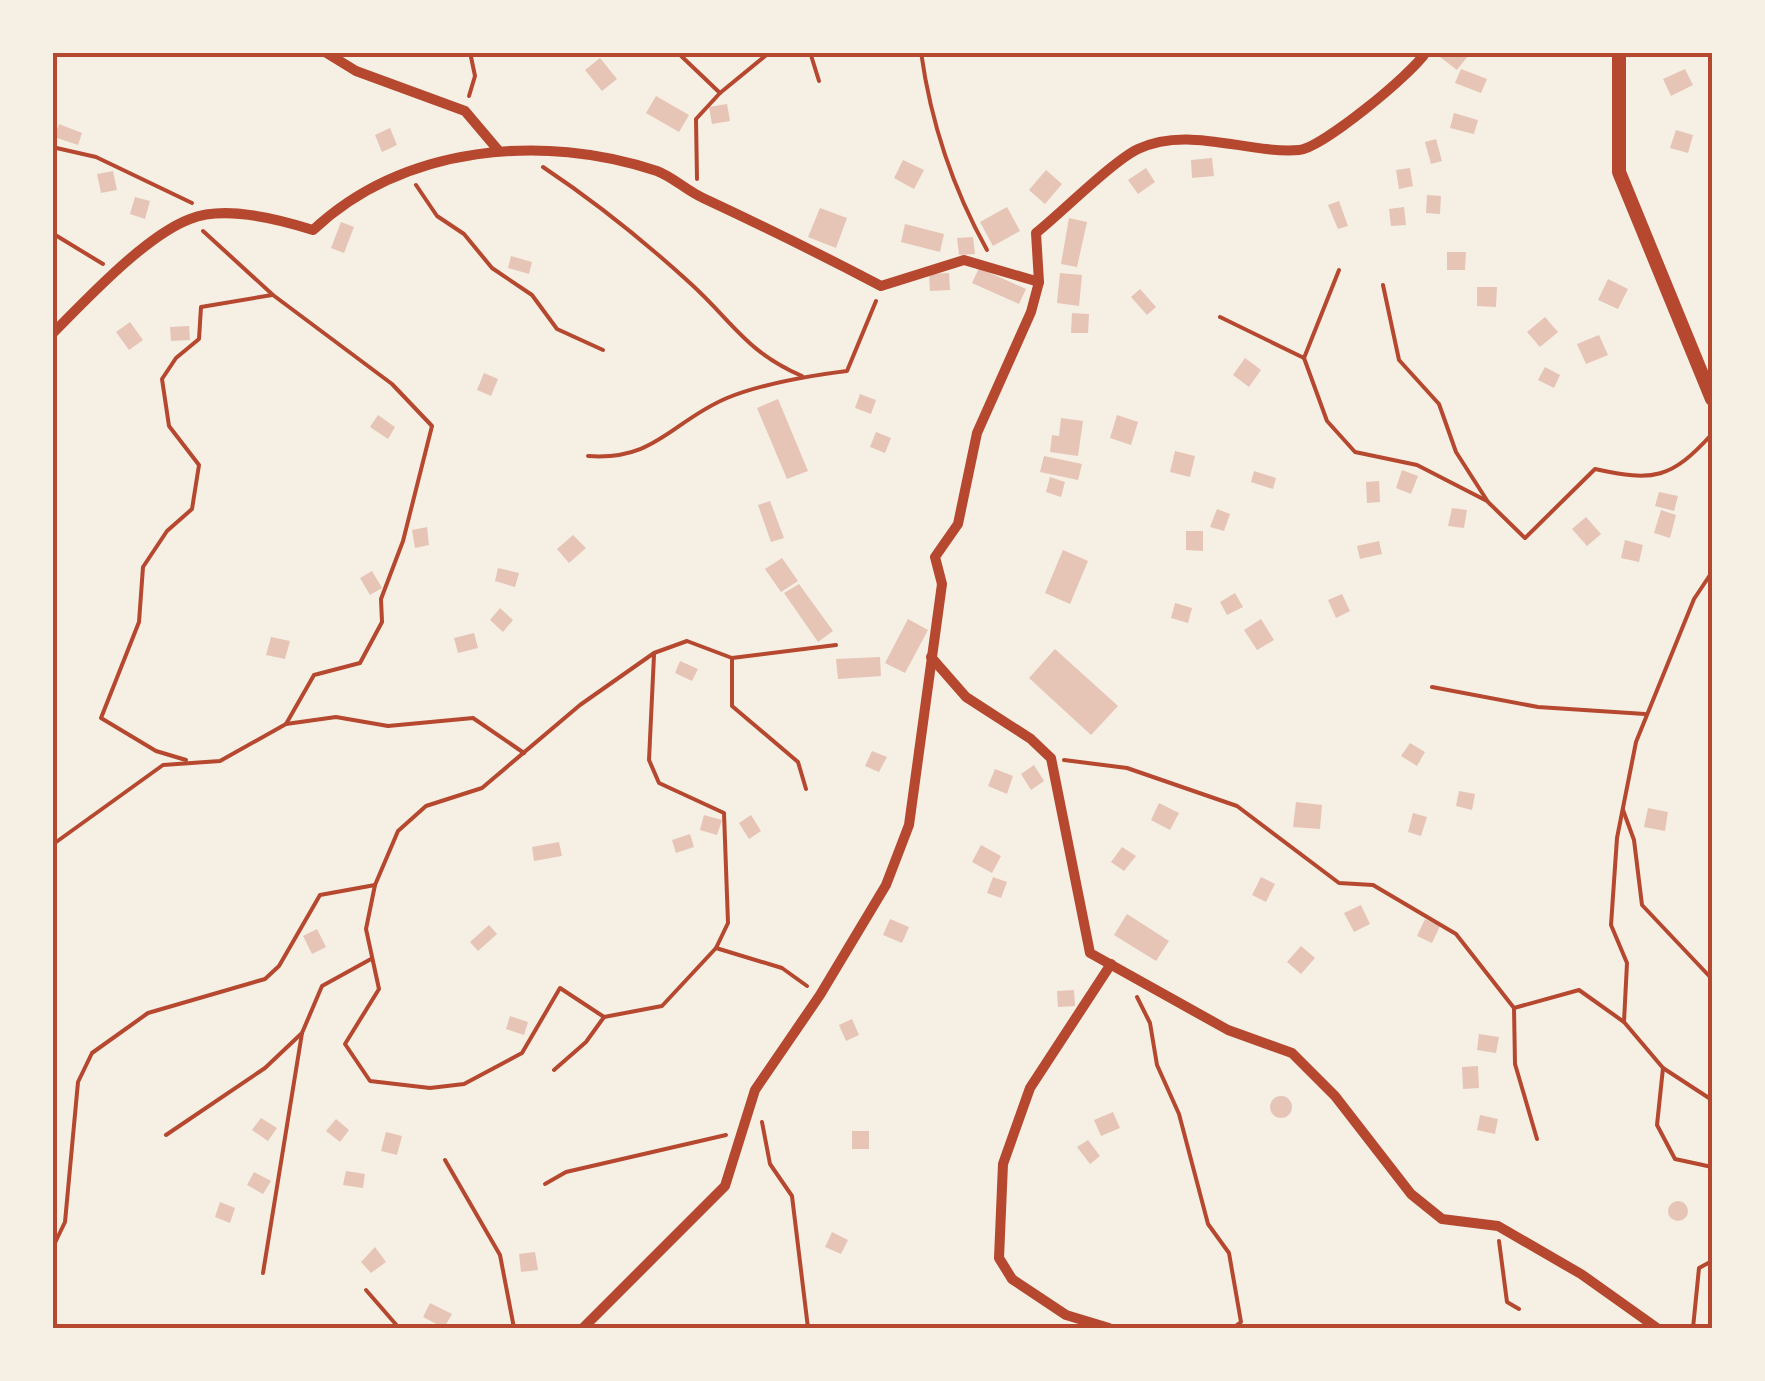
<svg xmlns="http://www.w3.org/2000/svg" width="1765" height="1381" font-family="Karla,sans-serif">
<rect width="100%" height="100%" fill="#f6efe4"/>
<g fill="#e6c5b7">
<polygon points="1443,52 1471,52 1457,70 1440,57"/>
<polygon points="600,58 617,79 602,91 585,70"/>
<polygon points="1461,69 1487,79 1481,93 1455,83"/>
<polygon points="1685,69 1693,85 1671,96 1663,79"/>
<polygon points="656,96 689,115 679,132 646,113"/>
<polygon points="727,104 730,121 712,124 709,107"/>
<polygon points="1454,113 1478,120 1474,134 1450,128"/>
<polygon points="59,124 82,133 78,145 54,137"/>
<polygon points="390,128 397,145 382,152 375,135"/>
<polygon points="1676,130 1693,135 1688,153 1670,148"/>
<polygon points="1436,139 1442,161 1431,164 1425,142"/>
<polygon points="1212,158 1214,176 1192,178 1191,160"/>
<polygon points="903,160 924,170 914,189 894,178"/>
<polygon points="1146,168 1155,182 1138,194 1128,180"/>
<polygon points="1410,168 1413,186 1399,189 1396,170"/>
<polygon points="1046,170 1062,184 1045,204 1029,190"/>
<polygon points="113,171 117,190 101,193 97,174"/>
<polygon points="1427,195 1441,196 1440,214 1426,213"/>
<polygon points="135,197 150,201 145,219 130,214"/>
<polygon points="1339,201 1348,226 1338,229 1328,205"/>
<polygon points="1007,207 1020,231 993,246 980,222"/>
<polygon points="1404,207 1406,225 1391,226 1389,209"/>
<polygon points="820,208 847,218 836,248 808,237"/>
<polygon points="1069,218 1087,222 1077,267 1061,264"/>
<polygon points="341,222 354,227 344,253 331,248"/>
<polygon points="905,224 944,234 940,252 901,242"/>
<polygon points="973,237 975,254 959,255 957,238"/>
<polygon points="1447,252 1466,252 1465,270 1447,270"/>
<polygon points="511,256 532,262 529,274 508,268"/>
<polygon points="979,268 1026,289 1019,304 972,283"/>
<polygon points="949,273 950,290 930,291 929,274"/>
<polygon points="1060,273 1082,275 1079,306 1057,303"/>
<polygon points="1608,279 1628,289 1618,309 1598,300"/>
<polygon points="1477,287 1497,287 1496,307 1477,306"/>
<polygon points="1140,289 1156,307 1147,315 1131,297"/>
<polygon points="1072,313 1089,314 1088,333 1071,333"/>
<polygon points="1545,317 1558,332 1540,347 1527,332"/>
<polygon points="130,322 143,340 129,350 116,332"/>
<polygon points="189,326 190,340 171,341 170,327"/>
<polygon points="1599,335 1608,355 1586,364 1577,344"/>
<polygon points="1245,358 1261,370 1249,387 1233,375"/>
<polygon points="1545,367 1560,375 1554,388 1538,380"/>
<polygon points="484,373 498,379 491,396 477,390"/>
<polygon points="860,394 876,400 871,414 855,408"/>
<polygon points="778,399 808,471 787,479 757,408"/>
<polygon points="378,415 395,427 388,439 370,427"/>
<polygon points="1117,415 1138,422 1131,445 1110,438"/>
<polygon points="1061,418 1083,421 1078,456 1050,452 1052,435 1059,436"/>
<polygon points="876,432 891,438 885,453 870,447"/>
<polygon points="1175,451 1195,456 1190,477 1170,472"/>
<polygon points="1044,456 1082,464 1078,480 1040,472"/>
<polygon points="1402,470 1418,476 1411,494 1396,488"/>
<polygon points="1254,471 1276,478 1273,489 1251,482"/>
<polygon points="1050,477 1065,482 1061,497 1046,492"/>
<polygon points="1379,481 1380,502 1367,503 1366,482"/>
<polygon points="1659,492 1678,496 1674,511 1655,506"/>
<polygon points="770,501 784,538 771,542 758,505"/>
<polygon points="1452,508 1467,510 1464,528 1448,526"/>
<polygon points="1217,509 1230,514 1224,531 1210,527"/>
<polygon points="1661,510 1676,515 1670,538 1654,533"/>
<polygon points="1586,517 1601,534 1587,546 1572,529"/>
<polygon points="427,527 429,545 415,548 412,530"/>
<polygon points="1186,531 1203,531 1203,551 1186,550"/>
<polygon points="573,535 586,548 569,563 557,549"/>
<polygon points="1625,540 1643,545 1639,562 1621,558"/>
<polygon points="1379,541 1382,554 1360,559 1357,546"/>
<polygon points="1063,550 1088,561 1070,604 1045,593"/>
<polygon points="782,558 798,581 781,592 765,569"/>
<polygon points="498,568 519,573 515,587 495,581"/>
<polygon points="372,571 382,588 370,595 360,578"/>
<polygon points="799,584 833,631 818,642 784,593"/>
<polygon points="1235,593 1243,607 1227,615 1220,602"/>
<polygon points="1342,594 1350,611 1336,618 1328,600"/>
<polygon points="1175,603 1192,608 1188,623 1171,618"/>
<polygon points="500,608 513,620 503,632 490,620"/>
<polygon points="908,619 928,630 905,673 885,663"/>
<polygon points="1261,619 1274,640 1257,650 1244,630"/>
<polygon points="474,633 478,648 458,653 454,638"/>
<polygon points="271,637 290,641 285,659 266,655"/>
<polygon points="1055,649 1118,706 1091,735 1029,678"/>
<polygon points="880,657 881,676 838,679 836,659"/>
<polygon points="680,661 698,669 692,681 675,673"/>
<polygon points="1410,743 1425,752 1417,766 1401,756"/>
<polygon points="872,751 887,757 879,772 865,766"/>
<polygon points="1034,765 1044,781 1031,790 1021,774"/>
<polygon points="995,769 1013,776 1007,794 988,786"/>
<polygon points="1459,791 1475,794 1472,810 1456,806"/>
<polygon points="1296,802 1322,805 1320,829 1293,827"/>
<polygon points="1159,803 1179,813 1170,830 1151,820"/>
<polygon points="1648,808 1668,812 1665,831 1644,827"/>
<polygon points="1413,813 1427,817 1421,836 1408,832"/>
<polygon points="704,815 722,820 717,835 700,830"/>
<polygon points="751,815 761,831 749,839 739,823"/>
<polygon points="690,834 694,847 676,853 672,840"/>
<polygon points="559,842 562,856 534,861 532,847"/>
<polygon points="981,845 1001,856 992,873 972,862"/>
<polygon points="1122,847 1136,856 1124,871 1111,862"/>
<polygon points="993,877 1007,882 1001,898 987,893"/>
<polygon points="1261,877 1275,884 1266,902 1252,895"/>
<polygon points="1361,905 1370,924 1354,932 1344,913"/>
<polygon points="1127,914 1169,941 1156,961 1114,935"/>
<polygon points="890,919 909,927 902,943 883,935"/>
<polygon points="1425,919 1440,926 1432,943 1417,936"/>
<polygon points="489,925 497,934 478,951 470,942"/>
<polygon points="317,929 326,947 312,954 303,936"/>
<polygon points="1301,946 1315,958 1301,974 1287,962"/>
<polygon points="1074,990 1075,1006 1058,1007 1057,991"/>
<polygon points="510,1016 528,1022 524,1035 506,1029"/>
<polygon points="852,1019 859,1035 846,1041 839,1025"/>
<polygon points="1479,1034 1499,1037 1496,1053 1477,1050"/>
<polygon points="1478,1066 1479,1088 1463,1089 1462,1067"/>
<circle cx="1281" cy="1107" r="11"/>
<polygon points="1113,1112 1120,1128 1101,1136 1094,1120"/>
<polygon points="1480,1115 1498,1119 1495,1134 1477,1130"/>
<polygon points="261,1118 277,1128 268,1141 252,1130"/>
<polygon points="336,1119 349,1130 340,1142 326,1131"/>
<rect x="852" y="1131" width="17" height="18"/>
<polygon points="386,1132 402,1136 397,1155 381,1151"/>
<polygon points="1088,1140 1100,1156 1090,1164 1077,1147"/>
<polygon points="346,1171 365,1174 363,1188 343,1185"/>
<polygon points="254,1172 271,1181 263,1194 247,1185"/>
<circle cx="1678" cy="1211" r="10"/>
<polygon points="220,1202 235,1208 230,1223 215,1217"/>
<polygon points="832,1232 848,1240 841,1254 825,1247"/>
<polygon points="375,1247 386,1262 371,1273 361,1262"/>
<polygon points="535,1252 538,1270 521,1272 519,1254"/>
<polygon points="430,1303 452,1314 444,1328 423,1317"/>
</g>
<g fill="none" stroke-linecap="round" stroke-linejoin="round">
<g stroke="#b5482f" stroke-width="4">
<polyline points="677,52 720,93"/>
<polyline points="810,52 819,81"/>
<path d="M921 52C931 124 952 187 987 250"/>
<polyline points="469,96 475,76 470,52"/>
<polyline points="52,147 96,157 192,203"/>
<path d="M543 167C594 201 644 241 690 283 733 322 745 351 802 376"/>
<polyline points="697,179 696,119 720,93 770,52"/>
<polyline points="416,185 437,216 464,234 492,268 532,295 557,329 603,350"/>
<polyline points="203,231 273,295 392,384 432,426 403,541 381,599 382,622 360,663 314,675 286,724"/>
<polyline points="52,233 103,264"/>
<path d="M1383 285 1399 360 1439 404 1456 452 1488 502 1525 538 1595 469C1654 482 1671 479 1712 434"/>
<polyline points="1220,317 1304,358 1339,270"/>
<polyline points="1304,358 1327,421 1355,452 1417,465 1487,501"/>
<path d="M588 456C656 461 672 421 727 398 764 383 807 376 847 371L876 301"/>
<polyline points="1712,572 1694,599 1636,742 1617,838 1611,925 1627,963 1624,1022 1663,1068 1657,1125 1675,1159 1712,1167"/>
<polyline points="654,655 649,760 659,783 724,813 728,923 716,948"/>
<polyline points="732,658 732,706 798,762 806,789"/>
<polyline points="1432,687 1538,707 1645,714"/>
<polyline points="186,760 156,751 101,718 139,622 143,567 167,531 192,509 199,465 169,426 162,379 176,358 199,339 201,307 272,295"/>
<polyline points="1064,760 1127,768 1237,806 1339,883 1373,885 1456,934 1514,1008 1579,990 1624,1022"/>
<polyline points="1623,810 1634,840 1642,905 1712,979"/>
<polyline points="52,845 163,765 220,761 286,724 336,717 388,726 473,718 524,753"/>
<polyline points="807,986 782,968 716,948 662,1006 604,1017 560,988 522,1053 464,1084 430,1088 370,1081 345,1044 379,989 366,929 375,885 398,831 426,806 482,788 580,705 654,653 687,641 732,658 836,645"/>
<polyline points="1137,997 1150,1023 1157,1065 1179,1114 1208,1224 1229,1253 1241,1322 1233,1328"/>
<polyline points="1514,1008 1515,1064 1537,1139"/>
<polyline points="1663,1068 1712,1100"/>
<polyline points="554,1070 586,1042 604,1017"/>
<polyline points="762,1122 770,1164 792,1196 808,1328"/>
<polyline points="166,1135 265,1068 302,1033"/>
<polyline points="445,1160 500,1255 514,1328"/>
<polyline points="545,1184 566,1172 726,1135"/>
<polyline points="1499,1241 1507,1302 1519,1309"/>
<polyline points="52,1249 65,1222 78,1082 92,1053 148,1013 265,979 279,966 320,895 375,885"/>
<polyline points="263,1273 302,1033 322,986 371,959"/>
<polyline points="366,1290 399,1328"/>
<polyline points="1693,1328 1699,1268 1712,1261"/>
</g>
<g stroke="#b5482f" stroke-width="10">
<polyline points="325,52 356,71 465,111 498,150"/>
<path d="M52 334C86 300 145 236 190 219 225 205 278 219 313 230 404 145 543 133 657 171 673 177 687 191 703 198 763 226 822 255 881 286L964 260 1039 282"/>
<polyline points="931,657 966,697 1031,739 1051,758 1090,953 1228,1030 1292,1053 1335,1096 1411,1194 1442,1219 1498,1226 1581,1274 1657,1328"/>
<path d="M583 1328 725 1186 755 1090 820 995 886 885 909 825 942 584 935 557 958 524 977 433 1031 312 1039 282 1036 233C1061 213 1113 161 1138 149 1188 125 1247 154 1299 150 1322 148 1412 74 1426 52"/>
<polyline points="1109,1328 1066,1315 1012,1279 999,1258 1003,1164 1030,1088 1111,964"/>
</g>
<polyline stroke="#b5482f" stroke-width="14" points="1619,52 1619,172 1712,399"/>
</g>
<rect width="1765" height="1381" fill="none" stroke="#f6efe4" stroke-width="110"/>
<rect x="55" y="55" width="1655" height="1271" fill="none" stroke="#b5482f" stroke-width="4"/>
</svg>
